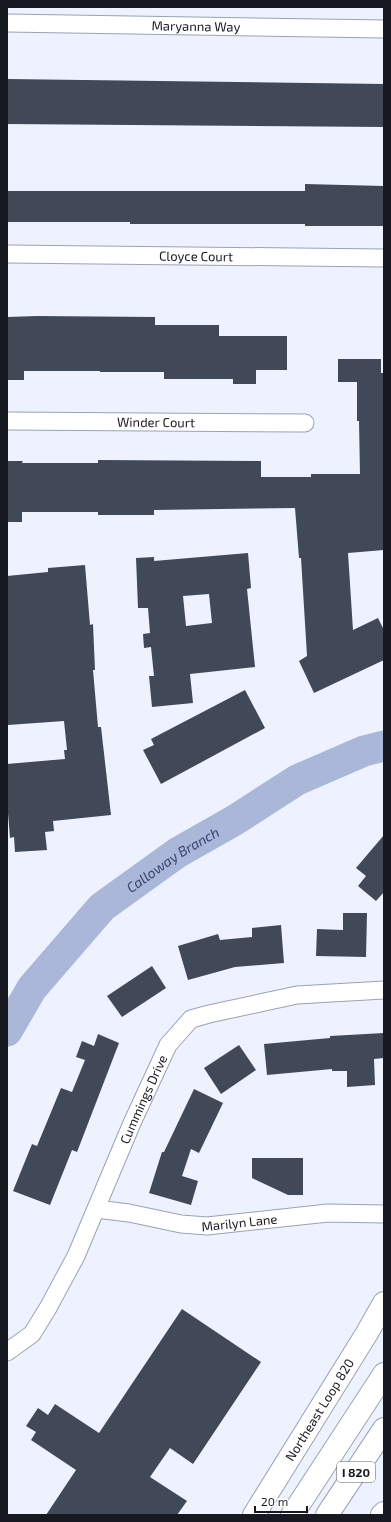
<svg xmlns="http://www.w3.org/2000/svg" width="391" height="1522" font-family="'Exo 2',sans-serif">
<rect width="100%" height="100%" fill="#edf2fe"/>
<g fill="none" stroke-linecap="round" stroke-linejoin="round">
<path stroke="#aab7d9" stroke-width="31" id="s1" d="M7 1031 32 988 102 907 177 853 235 820 297 780 364 751 384 746"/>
</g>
<g fill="#414858" fill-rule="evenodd">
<polygon points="7,79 384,84 384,127 7,124"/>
<polygon points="305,184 384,186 384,226 305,226 305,224 130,224 130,222 7,222 7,191 305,191"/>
<polygon points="37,316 155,317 155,325 219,325 219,336 287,336 287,370 256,370 256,384 233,384 233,379 164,379 164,372 100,372 100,371 24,371 24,380 7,380 7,317"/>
<polygon points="338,359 381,359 381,373 384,373 384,550 348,553 353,630 378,618 384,630 384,660 314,693 299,661 307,656 301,558 299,558 295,508 154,510 154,515 98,515 98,512 22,512 22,522 7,522 7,461 23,461 22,463 98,463 98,460 261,461 261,477 311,477 311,474 360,474 359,421 357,421 357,382 338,382"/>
<path d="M248 553 251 588 247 589 255 667 190 674 193 703 152 707 149 676H154L151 647 144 648 143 634 150 633 148 608H138L136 558 154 557V561ZM209 594 212 623 186 626 183 596Z"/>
<polygon points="85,565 90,625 93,624 95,670 93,670 98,727 101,727 111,815 53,821 54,831 45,832 47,850 15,852 14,837 10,838 7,801 7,764 65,759 64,750 67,750 64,721 8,725 7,576 48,572 48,568"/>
<polygon points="245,690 265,728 161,784 143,750 154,745 151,739"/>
<polygon points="384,835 384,892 376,901 358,886 366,876 356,868"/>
<polygon points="343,913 367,913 366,957 316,956 317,929 343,930"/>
<polygon points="281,925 284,963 235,967 188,980 178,946 218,934 220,940 252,937 252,928"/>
<polygon points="152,966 166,988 122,1017 107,996"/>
<polygon points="384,1033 384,1058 374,1059 375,1085 347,1087 347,1071 332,1071 332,1069 267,1075 264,1044 330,1038 330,1036"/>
<polygon points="98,1034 119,1043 77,1152 72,1150 50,1205 13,1191 32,1144 37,1146 61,1088 72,1092 85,1060 76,1057 82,1041 94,1046"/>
<polygon points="239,1045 256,1070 221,1094 204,1068"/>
<polygon points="194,1089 223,1103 199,1153 191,1149 182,1176 198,1181 191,1205 149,1193 162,1152 164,1152"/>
<polygon points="252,1158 303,1158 303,1195 288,1195 252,1178"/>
<polygon points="182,1309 261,1362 193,1464 170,1448 150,1477 187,1501 177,1515 46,1515 76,1470 31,1440 36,1432 26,1426 38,1408 48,1415 55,1404 99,1433"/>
</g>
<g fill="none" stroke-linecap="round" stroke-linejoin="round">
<g stroke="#9aa2b4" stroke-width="19">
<g id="minor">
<path id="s2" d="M7 23 384 29"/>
<path id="s3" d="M7 254 384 258"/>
<path id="s4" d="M7 421 305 423"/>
<path id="s5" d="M96 1209 129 1213 181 1224 207 1226 328 1213 384 1214"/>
<path id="s6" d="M7 1352 32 1334 48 1308 76 1256 132 1123 168 1045 191 1019 209 1014 297 995 384 990"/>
</g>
</g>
<g stroke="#9aa2b4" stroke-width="24">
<g id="major">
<path id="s7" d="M254 1515 367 1333 384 1303"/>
</g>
</g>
<g stroke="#9aa2b4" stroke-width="24">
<g id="highway">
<polyline points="292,1515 384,1374"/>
<polyline points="327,1515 384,1429"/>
<polyline points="382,1515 384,1513"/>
</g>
</g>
<use href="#minor" stroke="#fff" stroke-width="17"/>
<use href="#major" stroke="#fff" stroke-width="22"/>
<use href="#highway" stroke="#fff" stroke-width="22"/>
</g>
<g text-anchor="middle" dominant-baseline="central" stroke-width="4" stroke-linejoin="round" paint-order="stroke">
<rect fill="#fff" stroke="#5d5e64" stroke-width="1" x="337" y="1462" width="38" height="20" rx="3"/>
<g font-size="12" font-weight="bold" fill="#171921">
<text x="356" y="1472">I 820</text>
</g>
<g font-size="13" fill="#171921" stroke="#fff">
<text stroke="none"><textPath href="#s2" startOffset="189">Maryanna Way</textPath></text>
<text stroke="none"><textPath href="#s3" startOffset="189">Cloyce Court</textPath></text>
<text stroke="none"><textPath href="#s4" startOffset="149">Winder Court</textPath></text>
<text stroke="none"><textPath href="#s6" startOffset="291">Cummings Drive</textPath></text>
<text stroke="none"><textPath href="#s5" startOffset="145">Marilyn Lane</textPath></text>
<text stroke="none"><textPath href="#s7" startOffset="124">Northeast Loop 820</textPath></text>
</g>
<g font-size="14" font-style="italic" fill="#354472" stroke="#fff">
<text stroke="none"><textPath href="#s1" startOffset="242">Calloway Branch</textPath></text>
</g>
</g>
<rect width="391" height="1522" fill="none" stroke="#171921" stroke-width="16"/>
<path d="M255 1506v6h52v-6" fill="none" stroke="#171921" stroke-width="2"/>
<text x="261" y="1506" font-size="12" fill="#171921" stroke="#ffffff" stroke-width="3" paint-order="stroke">20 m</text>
</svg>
